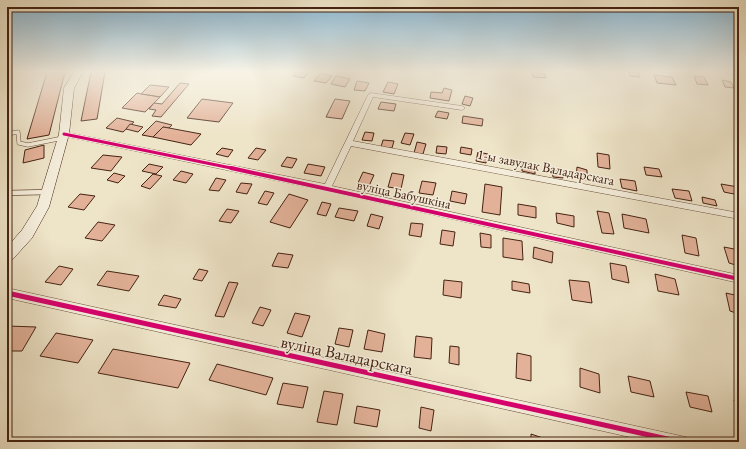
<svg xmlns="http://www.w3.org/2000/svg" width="746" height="449" font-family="'EB Garamond',serif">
<rect width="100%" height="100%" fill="#eee4c8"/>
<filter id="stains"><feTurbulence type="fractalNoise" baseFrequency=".005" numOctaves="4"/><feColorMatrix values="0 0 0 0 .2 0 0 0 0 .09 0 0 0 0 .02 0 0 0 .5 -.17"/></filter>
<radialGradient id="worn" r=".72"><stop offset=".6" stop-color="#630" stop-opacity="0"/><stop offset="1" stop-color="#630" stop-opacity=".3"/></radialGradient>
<g fill="#e2b198" stroke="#452313">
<polygon points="47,72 65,72 49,135 27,139"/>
<polygon points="91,72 105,72 97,119 81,121"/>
<polygon points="296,72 308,72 304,78 293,76"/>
<polygon points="532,72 545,74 546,78 533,77"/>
<polygon points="628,72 638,72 640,77 630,76"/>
<polygon points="321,73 332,76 326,83 314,81"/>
<polygon points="654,75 672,77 676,85 657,83"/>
<polygon points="336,76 350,79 345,87 331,84"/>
<polygon points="694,76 704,77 708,85 697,84"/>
<polygon points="722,80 731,82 734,88 725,87"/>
<polygon points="357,81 369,83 365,91 354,90"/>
<polygon points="388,82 398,84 394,94 383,92"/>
<polygon points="180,83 189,84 161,117 152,116 156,110 149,109 154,103 162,104"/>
<polygon points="150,85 169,87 160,97 141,94"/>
<polygon points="444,88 452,90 449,101 430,98 431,92 442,93"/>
<polygon points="137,93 141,94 160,97 145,112 122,108"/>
<polygon points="465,96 473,98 470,106 462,104"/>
<polygon points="202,99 233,103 219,122 187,118"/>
<polygon points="335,99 350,101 342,119 326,117"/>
<polygon points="381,102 396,104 394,111 378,109"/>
<polygon points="438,111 449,113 447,119 435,117"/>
<polygon points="463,116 483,119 482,126 462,123"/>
<polygon points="117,118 134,122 123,132 106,128"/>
<polygon points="156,121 172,125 169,128 163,127 153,137 142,135"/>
<polygon points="130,124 143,127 138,132 126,129"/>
<polygon points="163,127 169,128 201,134 191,145 153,137"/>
<polygon points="365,132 374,133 372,141 362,140"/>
<polygon points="405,133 414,134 410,145 401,143"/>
<polygon points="383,140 394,141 392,148 381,147"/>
<polygon points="417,142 426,144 423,154 414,153"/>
<polygon points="44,145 44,158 23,163 25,150"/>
<polygon points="437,146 447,147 446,154 436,153"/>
<polygon points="461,147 472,149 471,155 460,153"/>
<polygon points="222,148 233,150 228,157 216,154"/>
<polygon points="256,148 266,150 258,160 248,158"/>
<polygon points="478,152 488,154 486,163 476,161"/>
<polygon points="597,153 609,155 610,169 598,167"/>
<polygon points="103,155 122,157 111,171 91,168"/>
<polygon points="287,157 297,159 292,168 281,166"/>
<polygon points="522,162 535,164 535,174 522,171"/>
<polygon points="149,164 163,167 156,174 142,171"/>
<polygon points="308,164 325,167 321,176 304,173"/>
<polygon points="577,167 587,170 587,180 576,178"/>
<polygon points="644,167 659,169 662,177 646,175"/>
<polygon points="552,170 563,172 563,178 553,177"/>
<polygon points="181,171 193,174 186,183 173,180"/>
<polygon points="363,172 374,175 369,186 358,183"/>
<polygon points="114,173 125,176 118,183 107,180"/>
<polygon points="392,173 404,175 401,189 388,187"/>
<polygon points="153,174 162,176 150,189 141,186"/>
<polygon points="216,178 226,180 219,191 209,190"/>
<polygon points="620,179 635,181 637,191 622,188"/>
<polygon points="422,181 436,183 433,195 419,193"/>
<polygon points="241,183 252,184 247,194 236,192"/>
<polygon points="485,184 502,187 500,215 482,212"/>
<polygon points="721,184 738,187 739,195 724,192"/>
<polygon points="672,189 689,191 692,201 675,198"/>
<polygon points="265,191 274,193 267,205 258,203"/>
<polygon points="452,191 467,194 465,204 450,201"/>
<polygon points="80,194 95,196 84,210 68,207"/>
<polygon points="289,194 308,200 290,228 270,222"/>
<polygon points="702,197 715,200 717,206 703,203"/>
<polygon points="322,202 331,204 326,216 317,214"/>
<polygon points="518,204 536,207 536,218 518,215"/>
<polygon points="339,208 358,211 354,221 335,217"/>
<polygon points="227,209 239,211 231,223 219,221"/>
<polygon points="597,211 609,213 614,234 602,233"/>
<polygon points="556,213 574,216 574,227 557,223"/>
<polygon points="371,214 383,217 379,229 367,226"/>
<polygon points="622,214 646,219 649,233 624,228"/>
<polygon points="98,222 115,225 102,241 85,238"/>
<polygon points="411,223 423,224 421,237 409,235"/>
<polygon points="442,230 455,232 453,246 440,244"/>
<polygon points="480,233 491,235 491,248 481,247"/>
<polygon points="682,235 696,238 699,256 685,253"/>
<polygon points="503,238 522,241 523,260 503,257"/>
<polygon points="534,247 553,252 552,263 533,258"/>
<polygon points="724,247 739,250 739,266 729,263"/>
<polygon points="278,253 293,255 288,268 272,266"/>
<polygon points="610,263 626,266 629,283 612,279"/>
<polygon points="59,266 73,269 61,285 45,282"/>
<polygon points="199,269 208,271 202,281 193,279"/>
<polygon points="107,271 139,276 129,291 97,285"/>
<polygon points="655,274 675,279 679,295 658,291"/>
<polygon points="444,280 462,282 461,298 443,295"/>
<polygon points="569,280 589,282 592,303 572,300"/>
<polygon points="512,281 529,284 530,293 512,290"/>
<polygon points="229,282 238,283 224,317 215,316"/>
<polygon points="726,293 739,296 739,314 730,311"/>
<polygon points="164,295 181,299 176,308 158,305"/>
<polygon points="260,307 271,310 263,326 252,323"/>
<polygon points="295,313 310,316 302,337 287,333"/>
<polygon points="7,326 36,327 22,351 7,351"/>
<polygon points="339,328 353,330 349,347 335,344"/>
<polygon points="368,330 385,334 382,352 364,349"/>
<polygon points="56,333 93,340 78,363 40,356"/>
<polygon points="416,336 432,338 431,359 414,357"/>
<polygon points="450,346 459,347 459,365 449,363"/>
<polygon points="113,349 190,363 178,388 98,373"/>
<polygon points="517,353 531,356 531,381 516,378"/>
<polygon points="217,364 273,378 266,395 209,380"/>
<polygon points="580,368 599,374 600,393 580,387"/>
<polygon points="628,376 650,381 654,397 631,392"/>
<polygon points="283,383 308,387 303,408 277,404"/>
<polygon points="324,391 343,394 337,425 317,422"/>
<polygon points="686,392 708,396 712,412 690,407"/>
<polygon points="734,400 739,401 739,420"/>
<polygon points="357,406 380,410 377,427 354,423"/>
<polygon points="421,407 434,410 431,431 419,428"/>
<polygon points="531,434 552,441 552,442 531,442"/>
<polygon points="467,438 488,442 467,442"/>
</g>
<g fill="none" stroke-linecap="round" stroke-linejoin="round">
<g stroke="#6f5340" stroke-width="4.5">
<polyline id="lane-far1" points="7,134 18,132 19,143 28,145 63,138"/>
</g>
<g stroke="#6f5340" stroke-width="6">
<polyline id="lane" points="7,193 47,192"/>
</g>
<g stroke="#6f5340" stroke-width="1">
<g id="street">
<polygon points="726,72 739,72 739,75 729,74"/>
<polygon points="371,93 462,106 465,108 462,110 373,97 353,141 739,213 739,219 351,146 332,186 739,275 739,283 327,191 64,136 60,134 64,132 325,184 368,95"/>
<polygon points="7,288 681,436 686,437 687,442 652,442 7,298"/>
</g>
</g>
<g stroke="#452313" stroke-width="1">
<polygon id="secondary" points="74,72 83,72 74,88 69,134 49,207 32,238 12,260 7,262 7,247 22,230 37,206 59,134 64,88"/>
</g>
<use href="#lane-far1" stroke="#f4eddb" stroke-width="3.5"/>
<use href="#lane" stroke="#f4eddb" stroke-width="4.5"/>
<use href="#street" fill="#f4eddb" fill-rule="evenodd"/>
<use href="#secondary" fill="#f4eddb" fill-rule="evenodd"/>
<g stroke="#f4eddb" stroke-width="5">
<polyline id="cycleway-far2" points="64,134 236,169"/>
</g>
<g stroke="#f4eddb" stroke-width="6">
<polyline id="cycleway-far1" points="231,168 739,279"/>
</g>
<g stroke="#f4eddb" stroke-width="8">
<polyline id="cycleway" points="7,293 681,442"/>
</g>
<use href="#cycleway-far2" stroke="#d6006c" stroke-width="3"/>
<use href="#cycleway-far1" stroke="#d6006c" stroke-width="4"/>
<use href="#cycleway" stroke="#d6006c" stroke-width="5"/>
</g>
<linearGradient id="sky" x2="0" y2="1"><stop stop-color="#88b8d5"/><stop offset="0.53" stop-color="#f7f3e6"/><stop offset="1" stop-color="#f7f3e6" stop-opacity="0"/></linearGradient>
<rect width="746" height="135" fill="url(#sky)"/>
<g text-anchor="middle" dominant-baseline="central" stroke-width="3" stroke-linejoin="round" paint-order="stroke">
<g font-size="14" fill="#452313" stroke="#f4eddb">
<text transform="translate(546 167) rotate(11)">1-ы завулак Валадарскага</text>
<text transform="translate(404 194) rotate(12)">вуліца Бабушкіна</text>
</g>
<g font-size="17" fill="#452313" stroke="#f4eddb">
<text transform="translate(347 355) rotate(12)">вуліца Валадарскага</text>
</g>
</g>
<rect width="746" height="449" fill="none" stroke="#eee4c8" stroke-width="24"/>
<rect x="8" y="8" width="730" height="433" fill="none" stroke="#452313" stroke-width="2"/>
<rect x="12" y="12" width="722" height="425" fill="none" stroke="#452313"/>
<rect width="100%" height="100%" filter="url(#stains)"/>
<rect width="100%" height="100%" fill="url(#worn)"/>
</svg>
